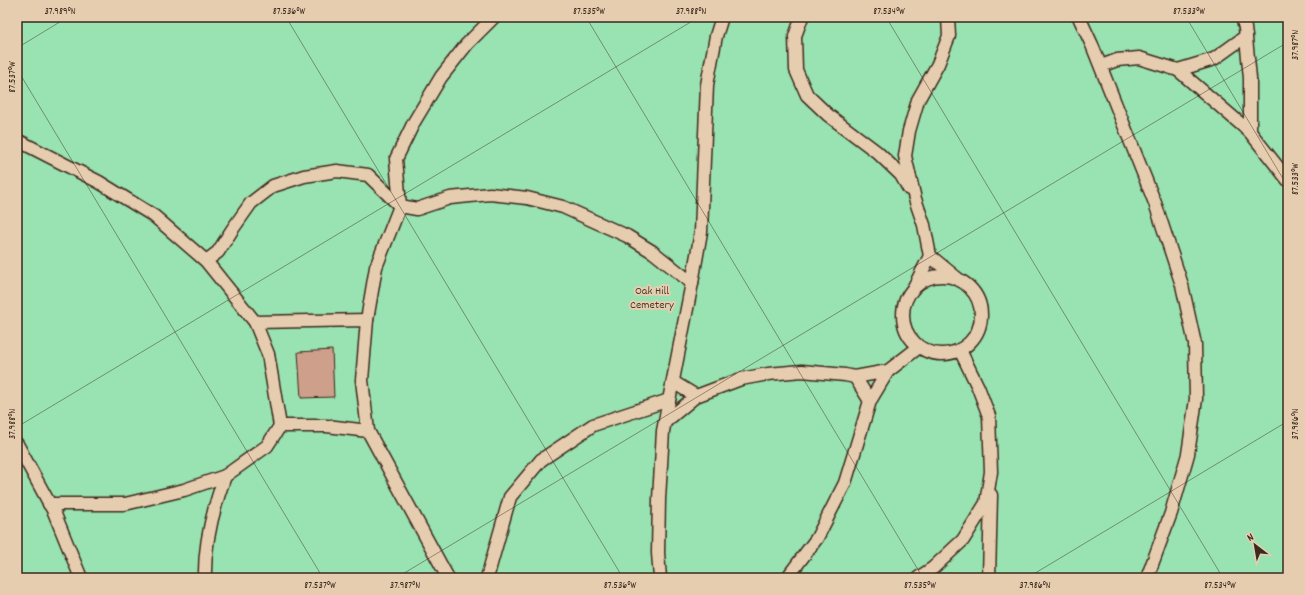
<svg xmlns="http://www.w3.org/2000/svg" width="1305" height="595" font-family="Dekko,sans-serif">
<rect width="100%" height="100%" fill="#ebc8ac"/>
<filter id="ink" filterUnits="userSpaceOnUse"><feTurbulence type="fractalNoise" baseFrequency=".025" numOctaves="2"/><feDisplacementMap in="SourceGraphic" scale="8" xChannelSelector="R" yChannelSelector="G"/><feConvolveMatrix kernelMatrix="1 2 1 2 8 2 1 2 1" color-interpolation-filters="sRGB"/></filter>
<g filter="url(#ink)">
<rect fill="#99e2b1" stroke="#6a8668" x="17" y="17" width="1271" height="561"/>
<polygon fill="#cea08b" stroke="#3b2a1e" points="332,350 334,397 301,398 298,352"/>
<g fill="none" stroke-linecap="round" stroke-linejoin="round">
<g stroke="#3b2a1e" stroke-width="15">
<g id="lane">
<polyline points="802,17 795,36 796,70 807,95 828,115 877,152 901,175 909,189"/>
<polyline points="1079,17 1092,45 1155,203 1182,285 1195,344 1196,399 1188,454 1171,513 1147,578"/>
<polyline points="1242,17 1245,28 1250,78 1250,132 1288,180"/>
<polyline points="1246,36 1214,59 1178,70 1250,132"/>
<polyline points="1101,66 1117,60 1139,58 1178,70"/>
<polyline points="17,140 99,182 154,216 206,261 255,322 268,354 280,426 267,446 225,476 184,490 125,504 49,504"/>
<polyline points="930,256 924,225 915,199 905,156 909,131 918,100 938,64 949,36 948,17"/>
<polyline points="206,261 218,252 232,230 251,203 273,186 304,176 337,171 368,175 400,206 396,159 414,122 441,77 467,44 494,17"/>
<circle cx="942" cy="315" r="39"/>
<polyline points="692,283 701,232 707,85 716,36 722,17"/>
<polyline points="914,287 930,256 958,279"/>
<polyline points="367,320 376,267 400,206 417,209 450,198 490,194 527,198 563,207 627,236 653,252 692,283 663,431 659,499 658,553 660,578"/>
<polyline points="255,322 367,320 362,380 368,431 327,426 280,426"/>
<polyline points="855,377 870,401 888,371"/>
<polyline points="696,396 741,379 768,374 802,371 845,375 855,377 888,371 919,347"/>
<polyline points="665,422 696,396 673,382"/>
<polyline points="368,431 448,578"/>
<polyline points="17,444 54,512 81,578"/>
<path d="M205 578C204 543 213 509 225 476"/>
<polyline points="487,578 510,497 541,460 593,425 669,400"/>
<polyline points="787,578 817,538 845,483 870,401"/>
<polyline points="918,578 933,568 963,540 986,503 991,472 989,416 978,387 960,350"/>
<polyline points="989,578 991,495"/>
</g>
</g>
<use href="#lane" stroke="#e7cdaf" stroke-width="12"/>
</g>
</g>
<path fill="none" stroke="#3b2a1e" stroke-width="1" stroke-opacity="0.45" d="M286 17 623 578M586 17 923 578M886 17 1223 578M1186 17 1288 187M17 48 68 17M17 69 323 578M17 427 699 17M17 568 23 578M396 578 1288 42M1027 578 1288 421"/>
<g text-anchor="middle" dominant-baseline="central" stroke-width="4" stroke-linejoin="round" paint-order="stroke">
<g font-size="12" fill="#443c2d" stroke="#e7cdaf">
<text x="652" y="291">Oak Hill<tspan x="652" dy="14">Cemetery</tspan></text>
</g>
</g>
<rect width="1305" height="595" fill="none" stroke="#e7cdaf" stroke-width="44"/>
<g transform="translate(1255 545) rotate(329)" stroke="#e7cdaf" stroke-width="3" paint-order="stroke">
<path d="M0-3L7 15L0 10L-7 15Z" fill="#3b2a1e"/>
<text y="-6" font-size="11" font-weight="bold" text-anchor="middle" fill="#3b2a1e">N</text>
</g>
<rect x="22" y="22" width="1261" height="551" fill="none" stroke="#3b2a1e" stroke-width="1.5"/>
<g font-size="10" text-anchor="middle" fill="#3b2a1e">
<text x="60" y="14">37.989°N</text>
<text x="289" y="14">87.536°W</text>
<text x="589" y="14">87.535°W</text>
<text x="691" y="14">37.988°N</text>
<text x="889" y="14">87.534°W</text>
<text x="1189" y="14">87.533°W</text>
<text transform="translate(1294 45) rotate(-90)" y="4">37.987°N</text>
<text transform="translate(11 77) rotate(-90)" y="4">87.537°W</text>
<text transform="translate(1294 179) rotate(-90)" y="4">87.533°W</text>
<text transform="translate(11 424) rotate(-90)" y="4">37.988°N</text>
<text transform="translate(1294 424) rotate(-90)" y="4">37.986°N</text>
<text x="320" y="588">87.537°W</text>
<text x="405" y="588">37.987°N</text>
<text x="620" y="588">87.536°W</text>
<text x="920" y="588">87.535°W</text>
<text x="1035" y="588">37.986°N</text>
<text x="1220" y="588">87.534°W</text>
</g>
</svg>
